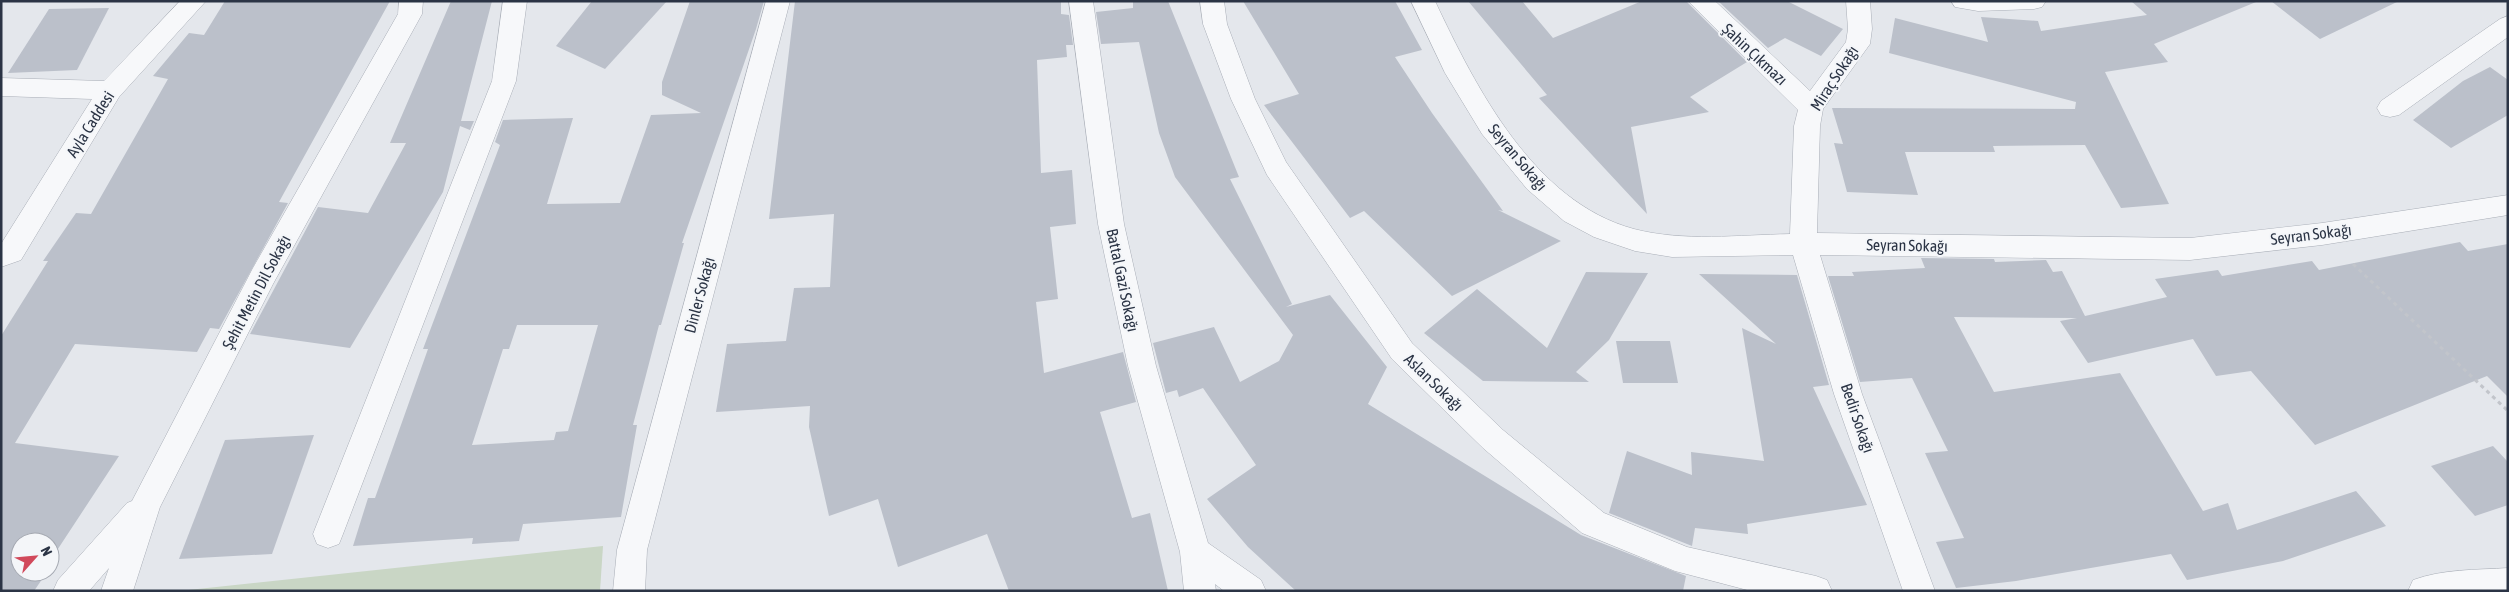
<svg xmlns="http://www.w3.org/2000/svg" width="2509" height="592" font-family="'Asap Condensed',sans-serif">
<rect width="100%" height="100%" fill="#e4e7ec"/>
<polygon fill="#c9d6c5" points="603,546 600,591 179,591"/>
<g fill="#bbc0ca" fill-rule="evenodd">
<polygon points="225,1 390,1 279,202 288,203 219,329 210,328 197,352 75,344 15,443 119,456 50,561 55,562 50,568 50,542 20,542 20,572 47,572 34,591 1,591 1,336 48,261 43,261 76,213 91,214 168,79 153,76 189,33 204,35"/>
<polygon points="451,1 492,1 461,121 474,121 470,130 460,126 443,192 350,348 250,334 318,207 368,213 406,143 390,143"/>
<polygon points="592,1 667,1 605,69 556,46"/>
<path d="M690 1H764L756 29 682 243H684L661 325H659L633 425H637L621 517 523 524 519 541 472 544 473 538 353 546 368 498H375L428 349H423L500 145 495 142 503 120 573 118 547 204 620 203 651 115 701 113 662 95V82ZM517 325H598L568 431 556 432 554 440 472 445 503 349H509Z"/>
<polygon points="795,1 1061,1 1061,14 1069,15 1073,45 1066,45 1067,57 1037,60 1041,173 1072,170 1076,224 1050,227 1058,299 1036,302 1044,373 1123,352 1136,402 1100,412 1132,518 1150,513 1168,591 1009,591 987,534 898,567 878,499 829,516 809,427 810,406 716,412 727,344 786,341 794,288 830,287 834,214 769,219"/>
<polygon points="1133,1 1168,1 1239,177 1230,179 1292,304 1286,307 1330,295 1387,367 1368,404 1581,535 1686,576 1683,591 1296,591 1248,547 1207,499 1256,465 1203,388 1179,397 1177,390 1166,393 1153,343 1214,327 1240,382 1279,361 1293,335 1175,177 1159,133 1139,42 1101,44 1096,12 1133,8"/>
<polygon points="1243,1 1395,1 1422,50 1395,57 1432,113 1503,211 1498,210 1561,241 1452,296 1364,211 1350,218 1264,105 1299,94"/>
<polygon points="1468,1 1522,1 1553,38 1642,1 1686,1 1747,62 1690,97 1709,112 1631,127 1647,214 1539,98 1547,95"/>
<polygon points="1718,1 1787,1 1843,29 1821,56 1785,38 1768,48"/>
<polygon points="2131,1 2256,2 2154,44 2168,62 2105,72 2169,204 2121,208 2085,145 1993,146 1995,152 1905,152 1918,195 1847,192 1834,143 1843,144 1832,108 2075,109 2076,102 1889,53 1895,18 1988,42 1981,17 2038,21 2041,31 2147,15"/>
<polygon points="2271,1 2399,1 2320,39"/>
<polygon points="109,8 77,70 8,73 49,9"/>
<polygon points="2490,67 2508,80 2508,115 2451,148 2413,120 2463,81"/>
<polygon points="2460,242 2468,251 2508,244 2508,397 2487,376 2315,445 2251,371 2216,376 2193,339 2088,363 2060,321 2077,318 1954,317 1994,392 2120,373 2203,511 2228,503 2237,530 2356,491 2386,526 2283,561 2187,580 2171,554 2016,581 1956,588 1936,542 1964,538 1925,453 1948,451 1912,378 1860,382 1828,276 1854,276 1852,272 1925,268 1921,258 1994,259 1995,262 2046,260 2053,272 2062,271 2085,316 2167,297 2155,279 2218,270 2222,276 2312,261 2319,270"/>
<polygon points="1586,272 1648,273 1609,340 1576,372 1589,382 1483,381 1424,333 1477,289 1547,348"/>
<polygon points="1699,274 1797,275 1829,385 1813,387 1867,505 1747,524 1748,534 1695,528 1692,546 1609,513 1627,451 1692,475 1691,452 1764,461 1742,328 1776,344"/>
<polygon points="1616,341 1670,341 1678,383 1623,383"/>
<polygon points="314,435 272,554 179,559 225,440"/>
<polygon points="2493,446 2508,462 2508,505 2475,516 2431,466"/>
</g>
<g fill="none" stroke-linecap="round" stroke-linejoin="round">
<g stroke="#a9aeb7" stroke-width="1">
<g id="street">
<polygon points="180,1 206,1 119,97 21,260 1,267 1,244 92,99 1,96 1,78 104,81"/>
<polygon points="399,1 423,1 422,14 273,284 160,507 133,591 101,591 109,568 89,591 53,591 58,580 127,503 132,501 253,268 398,14"/>
<polygon points="503,1 527,1 516,81 343,534 339,544 328,548 317,544 313,534 492,81"/>
<polygon points="766,1 790,1 647,550 645,591 613,591 617,550"/>
<polygon points="1069,1 1093,1 1124,224 1156,366 1208,543 1261,580 1266,591 1224,591 1215,584 1216,591 1184,591 1180,552 1128,366 1098,224"/>
<polygon points="1200,1 1224,1 1227,24 1255,99 1286,162 1412,343 1503,430 1604,513 1687,547 1816,576 1827,580 1832,591 1751,591 1675,571 1582,533 1483,448 1392,359 1267,175 1231,99 1203,24"/>
<path d="M1411 1H1435C1476 88 1534 202 1634 229 1684 242 1739 235 1790 234L1794 126 1798 110 1688 1H1715L1810 91 1846 42 1848 29 1846 1H1870L1872 29 1870 44 1823 109 1820 126 1817 233 2190 238 2322 223 2508 195V215L2322 245 2190 260 1820 255 1862 394 1935 591H1903L1834 394 1793 255 1672 257 1635 251 1594 237 1564 221 1527 189 1482 134 1445 73Z"/>
<polygon points="1951,1 2046,1 2042,7 2034,9 1978,11 1955,7"/>
<polygon points="2508,16 2508,37 2399,115 2390,117 2381,115 2377,108 2381,101 2500,19"/>
<path d="M2508 568V591H2408L2413 580C2443 569 2476 570 2508 568Z"/>
</g>
</g>
<polyline stroke="#c2c5cb" stroke-width="3" stroke-dasharray="4 4" stroke-linecap="butt" points="2353,264 2508,411"/>
<use href="#street" fill="#f7f8fa" fill-rule="evenodd"/>
</g>
<g text-anchor="middle" dominant-baseline="central" stroke-width="4" stroke-linejoin="round" paint-order="stroke">
<g font-size="16" fill="#2b3445" stroke="#f4f6f9">
<text transform="translate(1755 54) rotate(43)">Şahin Çıkmazı</text>
<text transform="translate(1834 78) rotate(-57)">Miraç Sokağı</text>
<text transform="translate(90 124) rotate(-58)">Ayla Caddesi</text>
<text transform="translate(1518 157) rotate(50)">Seyran Sokağı</text>
<text transform="translate(2311 234) rotate(-7)">Seyran Sokağı</text>
<text transform="translate(1907 245) rotate(1)">Seyran Sokağı</text>
<text transform="translate(1123 280) rotate(78)">Battal Gazi Sokağı</text>
<text transform="translate(256 292) rotate(-62)">Şehit Metin Dil Sokağı</text>
<text transform="translate(699 295) rotate(-75)">Dinler Sokağı</text>
<text transform="translate(1434 382) rotate(44)">Aslan Sokağı</text>
<text transform="translate(1858 418) rotate(71)">Bedir Sokağı</text>
</g>
</g>
<rect width="2509" height="592" fill="none" stroke="#2b3445" stroke-width="5"/>
<g transform="translate(35 557) rotate(63)"><circle r="24" fill="#f4f6f9" stroke="#a4a8b1"/>
<path d="M0-4L9 19L0 12L-9 19Z" fill="#d1495b"/>
<text y="-8" font-size="14" font-weight="bold" text-anchor="middle" fill="#2b3445">N</text>
</g>
</svg>
